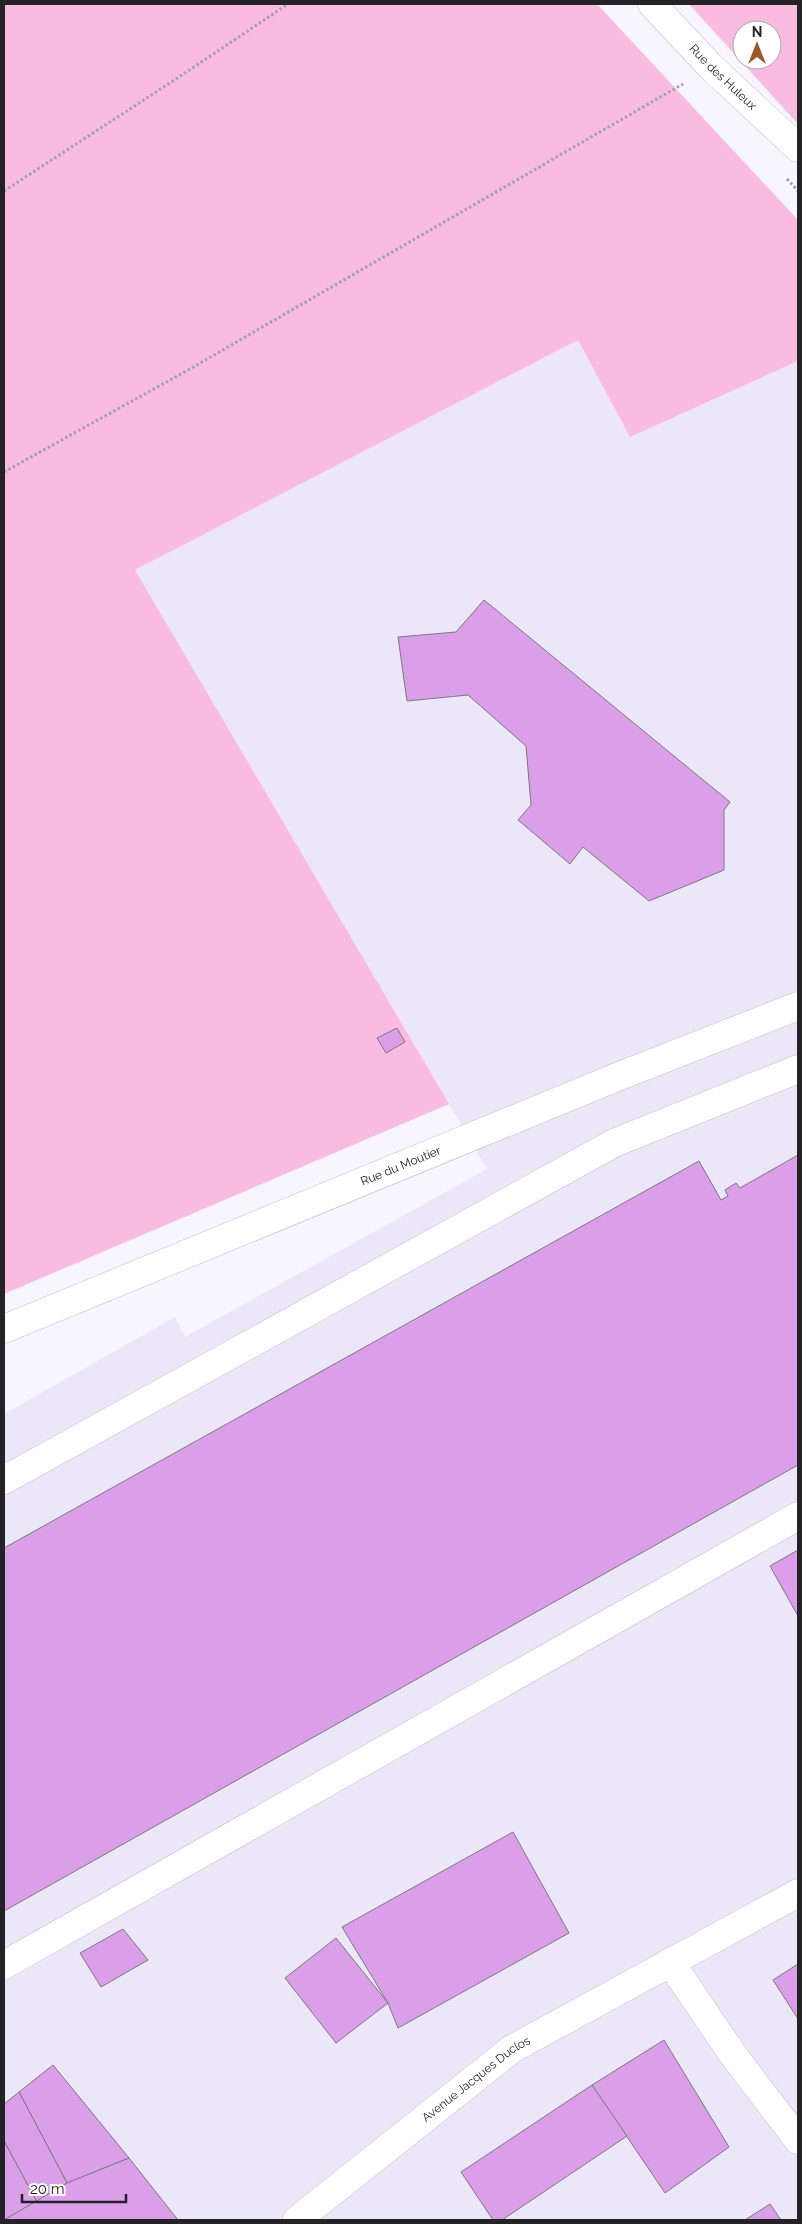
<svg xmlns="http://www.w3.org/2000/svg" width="802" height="2224" font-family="Raleway,sans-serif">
<rect width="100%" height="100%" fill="#f7f5fe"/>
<polygon fill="#ece7f8" points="578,340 630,437 798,361 798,2220 4,2220 4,1414 175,1317 185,1337 487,1169 135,570"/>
<g fill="#f9bbe0" fill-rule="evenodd">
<polygon points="4,4 597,4 798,220 798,361 630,437 578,340 135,570 449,1104 4,1294"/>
<path d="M689 4H798V124ZM742 30H772V60H742Z"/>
</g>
<g fill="#da9fe8" stroke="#7d787f">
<polygon points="484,600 730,802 724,810 724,870 649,901 583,847 570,864 518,820 531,805 526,746 468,695 407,701 398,637 456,632"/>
<polygon points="397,1028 405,1042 386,1053 377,1038"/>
<polygon points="798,1155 798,1465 4,1911 4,1548 699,1161 721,1200 728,1196 725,1190 736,1183 740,1188"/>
<polygon points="798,1550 798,1616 770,1566"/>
<polygon points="513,1832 569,1933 398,2028 388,2003 342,1927"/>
<polygon points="123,1929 148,1960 101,1987 80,1953"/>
<polygon points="336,1938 388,2003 336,2043 285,1978"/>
<polygon points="798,1964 798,2019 773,1980"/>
<polygon points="664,2040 729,2147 665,2193 592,2085"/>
<polygon points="53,2065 129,2158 67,2183 19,2092"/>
<polygon points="592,2085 627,2136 502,2220 493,2220 461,2172"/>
<polygon points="19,2092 67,2183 37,2202 4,2141 4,2104"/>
<polygon points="4,2141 37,2202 4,2220"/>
<polygon points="129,2158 178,2220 4,2220 67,2183"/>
<polygon points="770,2204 781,2220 745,2220"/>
</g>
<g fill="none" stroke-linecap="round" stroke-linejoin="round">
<g stroke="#c0bdc6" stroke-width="29">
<g id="minor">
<path id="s1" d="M652 4 711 67 798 148"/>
<path id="s2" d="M4 1329 617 1077 798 1006"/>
<polyline points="4,1480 614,1143 798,1069"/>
<polyline points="670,1962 734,2056 798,2140"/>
<polyline points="4,1965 798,1516"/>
<path id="s3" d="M297 2220 512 2049 798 1893"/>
</g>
</g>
<g stroke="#a3a1a8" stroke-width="3" stroke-dasharray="2.5 2.5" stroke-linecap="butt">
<polyline points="787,179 798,191"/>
<polyline points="4,191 179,77 288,4"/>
<polyline points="4,472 188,370 683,84"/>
</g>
<use href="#minor" stroke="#fff" stroke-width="28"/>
</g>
<g text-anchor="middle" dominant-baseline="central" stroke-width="4" stroke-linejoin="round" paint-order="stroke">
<g font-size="12" fill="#232226" stroke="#fff">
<text stroke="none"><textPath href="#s1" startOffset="102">Rue des Huleux</textPath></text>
<text stroke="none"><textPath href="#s2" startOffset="429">Rue du Moutier</textPath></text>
<text stroke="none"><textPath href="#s3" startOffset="228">Avenue Jacques Duclos</textPath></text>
</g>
</g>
<rect width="802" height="2224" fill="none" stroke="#232226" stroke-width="10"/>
<g transform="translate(757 45)"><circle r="24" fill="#ffffff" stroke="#a7a7a8"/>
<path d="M0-4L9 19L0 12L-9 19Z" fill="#9d572d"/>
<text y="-8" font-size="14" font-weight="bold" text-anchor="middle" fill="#232226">N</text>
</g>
<path d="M22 2194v8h104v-8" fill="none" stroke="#232226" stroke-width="2.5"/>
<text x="30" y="2194" font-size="15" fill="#232226" stroke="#ffffff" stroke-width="4" paint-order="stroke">20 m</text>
</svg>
